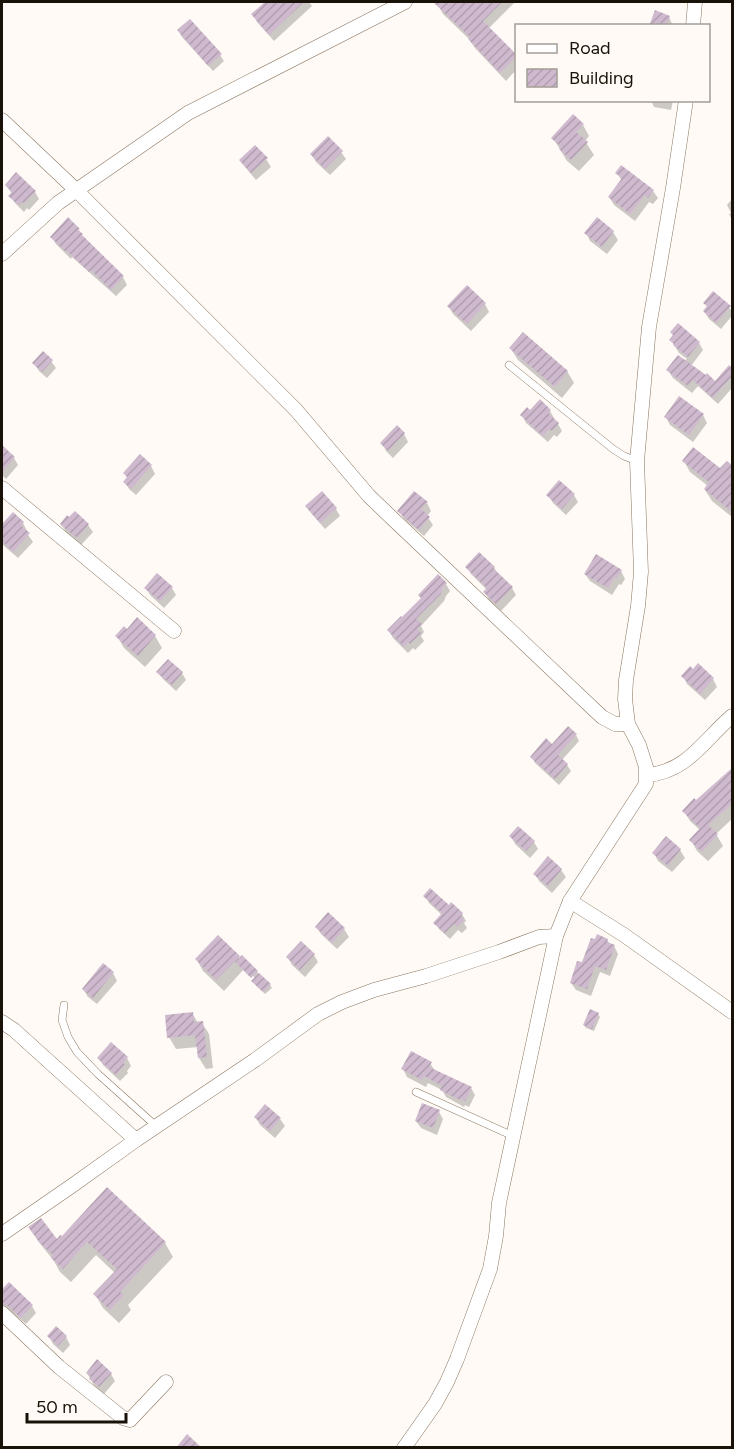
<svg xmlns="http://www.w3.org/2000/svg" width="734" height="1449" font-family="Figtree,sans-serif">
<defs>
<pattern id="building-hatch" width="6" height="6" patternUnits="userSpaceOnUse" patternTransform="scale(1.5)"><rect width="6" height="6" fill="#cfb9cf"/><path d="M-1 1l2-2M0 6l6-6M5 7l2-2" fill="none" stroke="#b19eb0"/></pattern>
</defs>
<rect width="100%" height="100%" fill="#fffaf5"/>
<g fill="#0003">
<polygon points="267,2 309,2 312,6 274,41 257,22 253,14"/>
<polygon points="442,2 464,2 466,4 469,2 515,2 489,28 516,56 516,70 506,81 475,48 469,39 443,14 438,5"/>
<polygon points="669,17 673,26 653,26"/>
<polygon points="179,31 220,55 224,61 213,71 182,37"/>
<polygon points="651,100 673,100 671,110 654,107"/>
<polygon points="583,125 589,136 585,141 594,155 579,171 567,161 553,138"/>
<polygon points="341,152 346,159 330,175 316,162 312,155"/>
<polygon points="266,159 271,167 256,180 245,167 240,160"/>
<polygon points="617,173 653,191 658,198 653,204 649,202 635,221 614,205 610,198 622,181"/>
<polygon points="6,185 35,192 39,199 29,210 27,208 24,212 15,203 10,196 12,194"/>
<polygon points="732,199 732,220 729,214 731,213 727,205"/>
<polygon points="597,219 613,232 618,240 607,254 590,241 586,233"/>
<polygon points="79,230 84,240 123,277 127,285 116,296 72,257 71,259 56,244 52,237"/>
<polygon points="705,303 729,307 732,312 732,316 721,329 709,319 704,311 708,308"/>
<polygon points="485,304 489,312 471,331 453,314 449,307"/>
<polygon points="671,340 699,343 703,350 691,366 715,383 729,367 732,370 732,388 718,404 698,386 692,393 673,378 668,370 687,359 679,353"/>
<polygon points="511,349 567,371 574,383 562,398 518,360"/>
<polygon points="51,361 56,368 47,378 39,371 34,363"/>
<polygon points="550,411 554,418 553,420 558,424 562,431 557,437 554,435 548,442 526,423 522,415 531,412"/>
<polygon points="703,415 707,423 693,442 670,425 666,417"/>
<polygon points="397,428 404,434 408,442 393,458 386,451 382,443"/>
<polygon points="2,447 14,458 18,465 6,479 2,475"/>
<polygon points="684,461 721,470 727,463 732,467 732,517 712,501 705,490 708,486 690,472"/>
<polygon points="151,466 155,474 136,495 129,489 125,482"/>
<polygon points="548,495 574,495 578,502 566,515 553,503"/>
<polygon points="427,503 431,511 427,516 433,525 424,536 404,519 399,511"/>
<polygon points="307,506 336,509 340,516 325,529 312,514"/>
<polygon points="23,523 27,531 26,532 33,542 18,558 3,545 2,542 2,534 5,530"/>
<polygon points="61,524 88,525 93,532 81,545 66,532"/>
<polygon points="467,567 494,567 498,575 512,588 516,595 501,611 489,600 485,592 487,590 471,574"/>
<polygon points="621,571 625,579 621,585 619,584 612,595 590,581 585,574"/>
<polygon points="446,584 450,591 446,596 444,601 421,626 424,632 421,636 424,641 415,650 413,648 408,653 393,638 389,631"/>
<polygon points="146,588 172,588 176,595 164,608 150,595"/>
<polygon points="127,631 155,636 162,648 145,667 124,648 117,636"/>
<polygon points="698,665 713,679 717,687 705,700 687,684 683,676 693,671"/>
<polygon points="158,672 182,673 186,680 176,691 163,679"/>
<polygon points="576,735 579,741 562,760 567,765 571,771 559,785 535,763 532,757 552,746"/>
<polygon points="732,770 732,819 716,834 723,846 708,861 697,851 691,840 700,830 690,821 684,811"/>
<polygon points="511,836 534,842 538,849 530,858 515,844"/>
<polygon points="680,850 685,858 672,872 658,861 654,853"/>
<polygon points="561,870 566,877 552,893 539,881 535,874"/>
<polygon points="425,896 462,914 466,921 464,923 467,928 462,933 458,930 450,939 439,929 435,923 442,915 429,903"/>
<polygon points="328,915 344,929 349,937 337,949 321,934 317,927"/>
<polygon points="607,940 610,944 614,946 618,954 610,976 600,972 591,996 576,990 571,983 583,964"/>
<polygon points="314,955 318,962 305,977 292,965 288,957"/>
<polygon points="238,957 240,959 257,971 259,975 270,985 272,988 265,994 255,984 258,982 249,971 244,969 224,991 203,971 197,960"/>
<polygon points="113,973 117,981 97,1004 88,997 83,989"/>
<polygon points="192,1013 198,1023 202,1023 209,1034 213,1068 206,1069 199,1058 198,1047 176,1049 169,1037"/>
<polygon points="598,1014 600,1017 594,1031 586,1028 584,1025"/>
<polygon points="99,1058 127,1058 131,1066 127,1071 128,1073 120,1081 103,1065"/>
<polygon points="430,1063 435,1071 471,1088 475,1095 469,1107 465,1105 464,1107 446,1097 442,1090 428,1083 426,1087 407,1077 403,1069"/>
<polygon points="265,1106 280,1119 285,1126 275,1138 260,1125 256,1118"/>
<polygon points="439,1112 443,1119 437,1135 421,1128 416,1121"/>
<polygon points="30,1227 56,1242 62,1238 165,1243 173,1257 128,1305 131,1310 119,1323 103,1308 95,1294 115,1273 96,1255 71,1282 60,1272 54,1261 38,1241"/>
<polygon points="9,1284 32,1306 36,1313 26,1324 14,1314 2,1310 2,1292"/>
<polygon points="56,1328 66,1337 70,1345 63,1353 53,1344 49,1336"/>
<polygon points="87,1373 111,1374 115,1381 104,1394 95,1387"/>
</g>
<g fill="url(#building-hatch)">
<polygon points="265,2 304,2 269,35 251,14"/>
<polygon points="433,2 502,2 483,21 516,54 516,57 500,73 468,39 470,37"/>
<polygon points="655,10 670,16 666,26 649,26"/>
<polygon points="190,19 222,54 208,66 177,30"/>
<polygon points="573,114 584,124 576,132 588,142 571,160 559,149 561,147 551,138"/>
<polygon points="328,136 343,151 325,169 310,154"/>
<polygon points="255,145 268,158 251,173 239,160"/>
<polygon points="621,165 654,190 648,198 645,195 630,214 608,197 622,178 615,173"/>
<polygon points="16,172 36,191 24,203 22,202 19,205 8,196 12,192 5,185"/>
<polygon points="68,217 80,229 78,230 83,234 82,235 124,276 111,290 91,270 89,272 67,251 66,252 50,237"/>
<polygon points="597,217 614,231 602,247 584,233"/>
<polygon points="467,285 486,303 467,324 447,306"/>
<polygon points="713,291 731,306 716,323 703,311 707,306 703,303"/>
<polygon points="678,323 700,342 688,357 673,345 674,344 669,340 673,335 670,332"/>
<polygon points="523,332 568,371 555,387 509,348"/>
<polygon points="43,351 53,360 42,372 32,363"/>
<polygon points="678,355 706,375 707,373 715,381 729,365 732,368 732,376 713,398 693,380 688,386 666,370"/>
<polygon points="679,396 704,414 689,435 664,417"/>
<polygon points="540,399 551,410 548,413 559,423 552,431 549,429 543,436 520,415 527,407 530,410"/>
<polygon points="397,425 405,433 388,451 380,443"/>
<polygon points="2,445 15,457 2,472"/>
<polygon points="693,447 720,468 727,461 732,465 732,512 704,489 709,482 682,461"/>
<polygon points="140,454 152,465 131,489 123,482 127,477 123,473"/>
<polygon points="559,480 575,494 562,509 546,495"/>
<polygon points="322,491 337,508 320,523 305,506"/>
<polygon points="414,491 428,502 421,509 430,517 419,530 397,511"/>
<polygon points="75,511 89,524 77,538 60,524 67,515 69,517"/>
<polygon points="13,512 24,522 21,526 30,533 13,552 2,541 2,524"/>
<polygon points="479,552 495,567 493,568 513,587 496,604 483,592 487,588 465,567"/>
<polygon points="596,554 622,570 616,579 615,577 608,588 584,574"/>
<polygon points="157,573 173,587 160,601 144,588"/>
<polygon points="438,574 447,583 442,588 441,594 416,619 422,624 417,629 421,633 410,644 408,642 404,647 387,630 401,616 402,617 421,598 418,595"/>
<polygon points="137,617 156,635 138,656 115,636 124,626 127,629"/>
<polygon points="168,659 183,672 172,685 156,672"/>
<polygon points="698,663 714,678 700,694 681,676 690,666 693,669"/>
<polygon points="568,726 577,734 558,755 568,764 555,779 530,757 546,738 552,744"/>
<polygon points="732,768 732,804 708,825 718,834 702,852 689,840 700,828 682,811 694,798 696,800"/>
<polygon points="518,826 535,841 526,851 509,836"/>
<polygon points="666,836 681,849 668,866 652,853"/>
<polygon points="548,856 562,869 548,886 533,874"/>
<polygon points="430,888 449,905 451,902 463,913 461,916 464,920 458,927 454,924 445,933 433,923 442,913 423,896"/>
<polygon points="328,912 345,928 332,943 315,927"/>
<polygon points="597,934 608,939 607,942 615,945 606,970 595,966 587,989 570,983 577,961 582,962 591,938 595,939"/>
<polygon points="218,935 240,956 216,980 195,959"/>
<polygon points="301,941 315,954 300,970 286,957"/>
<polygon points="242,955 258,971 251,978 235,962"/>
<polygon points="103,963 114,972 93,998 82,989"/>
<polygon points="259,973 271,984 263,992 251,981"/>
<polygon points="590,1009 599,1013 592,1029 583,1025"/>
<polygon points="193,1012 194,1022 203,1021 207,1057 198,1058 195,1035 167,1038 165,1015"/>
<polygon points="111,1042 128,1057 123,1063 125,1064 116,1075 97,1058"/>
<polygon points="411,1051 432,1062 429,1067 472,1087 465,1101 460,1099 460,1100 440,1090 442,1086 424,1076 422,1080 401,1069"/>
<polygon points="422,1103 440,1110 433,1128 415,1121"/>
<polygon points="265,1104 281,1118 270,1131 254,1117"/>
<polygon points="107,1187 166,1242 120,1292 124,1295 110,1310 93,1294 117,1269 87,1242 63,1269 51,1258 53,1255 40,1243 28,1227 41,1218 57,1239 60,1235 62,1236"/>
<polygon points="9,1282 33,1305 21,1318 8,1306 2,1304 2,1289"/>
<polygon points="56,1326 67,1336 58,1346 47,1336"/>
<polygon points="97,1359 112,1373 99,1387 89,1379 91,1377 86,1373"/>
<polygon points="187,1434 202,1448 176,1448"/>
</g>
<g fill="none" stroke-linecap="round" stroke-linejoin="round">
<g stroke="#8a7661" stroke-width="8">
<g id="service">
<polyline points="509,365 613,449 624,456 637,461"/>
<polyline points="64,1005 62,1020 68,1037 77,1052 98,1074 156,1126"/>
<polyline points="416,1092 513,1136"/>
</g>
</g>
<g stroke="#8a7661" stroke-width="15">
<g id="minor">
<polyline points="693,26 695,2"/>
<polyline points="2,120 76,190 296,410 369,496 394,520 602,717 615,724 628,724"/>
<polyline points="2,254 58,203 188,113 405,2"/>
<polyline points="2,488 174,631"/>
<path d="M647 775C687 772 704 740 732 716"/>
<polyline points="570,901 624,935 732,1012"/>
<polyline points="2,1022 14,1030 136,1140"/>
<polyline points="2,1234 73,1185 136,1140 255,1060 318,1014 342,1002 374,990 426,976 499,952 539,937 556,936"/>
<polyline points="2,1313 59,1367 123,1418 130,1420 166,1382"/>
<polyline points="404,1448 435,1404 447,1382 457,1359 490,1269 496,1236 499,1203 556,936 570,901 646,784 646,767 639,745 628,724 625,699 626,680 638,606 641,572 637,461 649,327 673,188 686,100"/>
</g>
</g>
<use href="#service" stroke="#fff" stroke-width="7"/>
<use href="#minor" stroke="#fff" stroke-width="14"/>
</g>
<rect width="734" height="1449" fill="none" stroke="#191209" stroke-width="6"/>
<rect x="515" y="24" width="195" height="78" fill="#fffaf5" stroke="#a39d97" stroke-width="1.5"/>
<rect x="527" y="44" width="30" height="9" fill="#ffffff" stroke="#a39d97" stroke-width="1.5"/>
<text x="569" y="54" font-size="18" fill="#191209">Road</text>
<rect x="527" y="69" width="30" height="18" fill="url(#building-hatch)" stroke="#a39d97" stroke-width="1.5"/>
<text x="569" y="84" font-size="18" fill="#191209">Building</text>
<path d="M27 1413v9h99v-9" fill="none" stroke="#191209" stroke-width="3"/>
<text x="36" y="1413" font-size="18" fill="#191209" stroke="#fffaf5" stroke-width="4.5" paint-order="stroke">50 m</text>
</svg>
